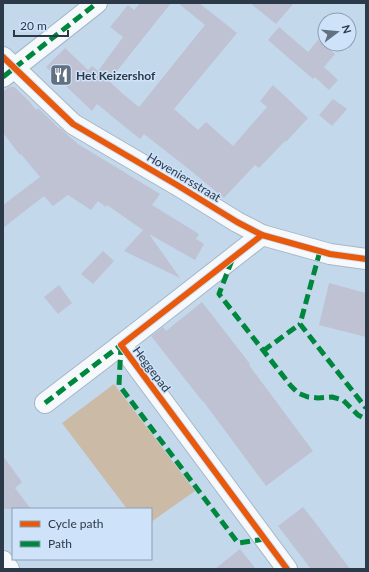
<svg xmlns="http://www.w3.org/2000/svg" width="369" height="572" font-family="Lato,sans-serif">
<rect width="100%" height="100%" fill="#c4d8ec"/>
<polygon fill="#cbbba6" points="114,384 195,491 151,522 151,509 127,509 62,423"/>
<g fill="#bec2d3">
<polygon points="140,3 171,3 109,81 123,94 139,107 205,25 178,3 199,3 237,33 174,109 198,130 206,122 233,146 267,107 260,101 273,85 308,118 286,142 285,141 259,168 255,165 224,198 190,170 144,134 140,139 97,104 92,111 46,67 65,48 88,70 92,66 98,71 123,37 110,27 128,5 134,10"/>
<polygon points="250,3 294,3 276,24"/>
<polygon points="279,27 308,52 318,40 322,44 323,43 335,54 324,67 338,80 329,90 315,77 313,79 268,40"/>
<polygon points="9,87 14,87 28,100 36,110 38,108 55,124 54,124 62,130 78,144 160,194 152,205 199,234 196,239 204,244 195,260 149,234 180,278 124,251 143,230 107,205 106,207 98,201 91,210 68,195 53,206 44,196 3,228 3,205 40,177 21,154 20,155 3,133 3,92"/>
<polygon points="333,99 347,109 332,126 319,115"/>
<polygon points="103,251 114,261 93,284 81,274"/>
<polygon points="329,283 366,293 366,337 319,325"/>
<polygon points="59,285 72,303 58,314 44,297"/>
<polygon points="202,302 250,364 249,365 313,451 266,486 203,401 203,402 151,336 163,327 166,331"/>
<polygon points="3,456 22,482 15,488 31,509 3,509"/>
<polygon points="303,507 317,525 350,569 311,569 278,526"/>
<polygon points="240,549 256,569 215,569"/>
</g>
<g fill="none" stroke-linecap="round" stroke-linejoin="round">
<g stroke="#a6b6c6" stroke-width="22">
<g id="minor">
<polyline points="3,57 73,124 177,185 237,222 262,235 330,254 366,259"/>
<polyline points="3,77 97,3"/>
<polyline points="262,235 121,345 287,569"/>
<polyline points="45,403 121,345"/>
<polyline points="3,561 9,569"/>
</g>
</g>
<use href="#minor" stroke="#f6f9fc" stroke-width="20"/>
<g stroke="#00873e" stroke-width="5" stroke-dasharray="10 5" stroke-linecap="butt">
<polyline points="3,77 97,3"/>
<polyline points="320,251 300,324 366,408"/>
<polyline points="232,260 219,294 291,386 298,393 308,397 318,398 332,397 343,400 358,415 366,419"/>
<polyline points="121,345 119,385 238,543 265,539"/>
<polyline points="263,351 300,324"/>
<polyline points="45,403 121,345"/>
</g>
<g stroke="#cee2f9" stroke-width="8">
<g id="cycleway">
<polyline points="3,57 73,124 177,185 237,222 262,235 330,254 366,259"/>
<polyline points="262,235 121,345 287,569"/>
</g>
</g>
<use href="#cycleway" stroke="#e8590c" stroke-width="6"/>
</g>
<defs>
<g id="restaurant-square" transform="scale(1.15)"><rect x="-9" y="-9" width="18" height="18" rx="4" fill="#617181" stroke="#cee2f9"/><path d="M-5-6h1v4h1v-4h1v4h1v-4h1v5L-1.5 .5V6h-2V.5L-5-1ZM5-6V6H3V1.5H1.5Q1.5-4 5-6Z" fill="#fff"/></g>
</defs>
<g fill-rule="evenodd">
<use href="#restaurant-square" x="61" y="75"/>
</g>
<g text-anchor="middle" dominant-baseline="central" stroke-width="3" stroke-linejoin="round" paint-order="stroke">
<g font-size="12" font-weight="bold" fill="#2b3948" stroke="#cee2f9" text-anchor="start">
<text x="76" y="75">Het Keizershof</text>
</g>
<g font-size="12" fill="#2b3948" stroke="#cee2f9">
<text transform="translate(184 177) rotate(31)">Hoveniersstraat</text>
<text transform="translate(152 369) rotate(53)">Heggepad</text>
</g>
</g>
<rect width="369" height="572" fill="none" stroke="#2b3948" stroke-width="8"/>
<rect x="12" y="508" width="140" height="52" fill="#cee2f9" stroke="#8d9eb2"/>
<rect x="20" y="521" width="20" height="6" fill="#e8590c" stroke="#8d9eb2"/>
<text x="48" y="528" font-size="12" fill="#2b3948">Cycle path</text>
<rect x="20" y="541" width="20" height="6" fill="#00873e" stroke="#8d9eb2"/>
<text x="48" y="548" font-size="12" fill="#2b3948">Path</text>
<g transform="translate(337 32) rotate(74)"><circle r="19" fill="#cee2f9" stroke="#8d9eb2"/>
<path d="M0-3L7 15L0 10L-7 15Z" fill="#617181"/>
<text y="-6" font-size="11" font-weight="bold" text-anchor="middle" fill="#2b3948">N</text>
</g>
<path d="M14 30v6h54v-6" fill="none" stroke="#2b3948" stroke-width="2"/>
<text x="20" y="30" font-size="12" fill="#2b3948" stroke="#cee2f9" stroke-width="3" paint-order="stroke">20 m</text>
</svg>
